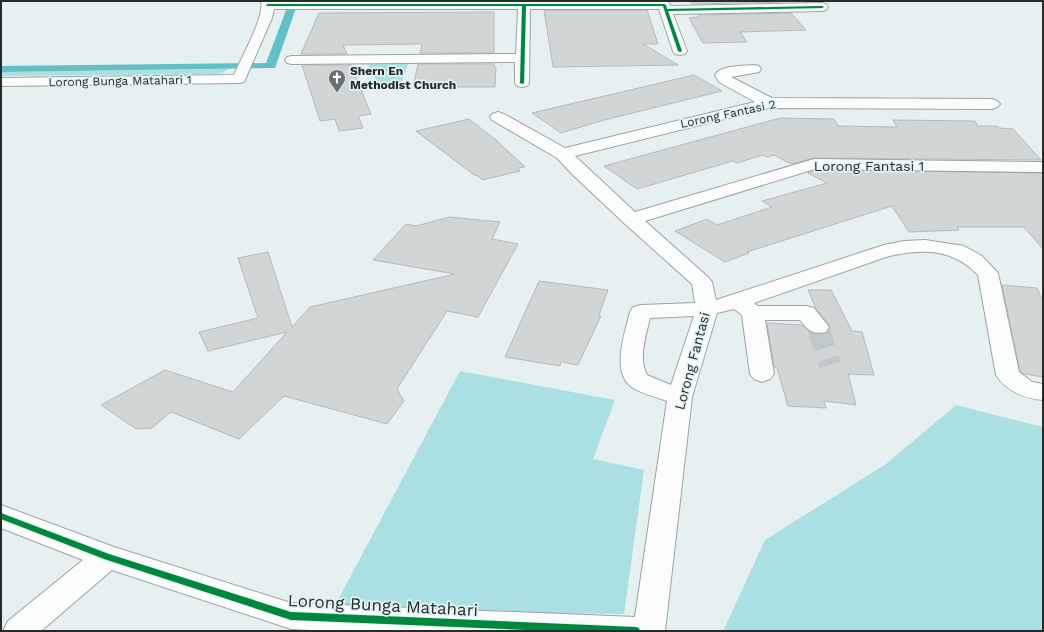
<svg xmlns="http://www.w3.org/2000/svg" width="1044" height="632" font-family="'Work Sans',sans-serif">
<rect width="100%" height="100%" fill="#e7f0f0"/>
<g fill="#aae0e4">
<polygon points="367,62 409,62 401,84 378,84"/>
<polygon points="229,69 222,73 214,74 1,76 1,72"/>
<polygon points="460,371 615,400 593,459 644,470 624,614 332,611"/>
<polygon points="956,405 1043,427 1043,631 723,631 765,540 886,464"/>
</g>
<polygon fill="#64c0c7" points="287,8 296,8 275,68 1,72 1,66 266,63"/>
<g fill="#d0d6d6" stroke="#b4bbbb">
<polygon points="690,1 780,1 781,2 692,4"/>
<polygon points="544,10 647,10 658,44 643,44 678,65 553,67"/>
<polygon points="494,12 494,53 420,53 422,44 343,45 347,54 301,54 319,13"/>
<polygon points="791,13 806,30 740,32 747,42 703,43 689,18 699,17 698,15"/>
<polygon points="418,64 494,64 494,67 496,67 495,87 413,87"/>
<polygon points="302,65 351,65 371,114 358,116 363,128 339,131 335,119 320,121"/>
<polygon points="694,75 722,91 604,120 561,133 532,113"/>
<polygon points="780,118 834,119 838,126 897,127 893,120 975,121 978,126 997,126 999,128 1013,129 1041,160 814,158 791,164 774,155 767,157 763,155 737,163 733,161 637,189 604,166"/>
<polygon points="469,119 496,140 525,167 518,168 520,171 483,180 476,175 474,175 416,131"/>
<polygon points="815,170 1043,173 1043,249 1024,227 957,227 959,230 909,232 892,206 747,252 749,253 725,262 675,231 707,219 717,225 772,207 762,201 827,183 808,173"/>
<polygon points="449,217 500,222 492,239 518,244 478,317 447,311 397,389 404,401 387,424 284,396 239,439 171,412 152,428 136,429 101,405 165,370 233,392 287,332 208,351 199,332 258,318 238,258 268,252 292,327 310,307 455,274 373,260 406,224 416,226"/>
<polygon points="539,281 608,290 599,315 601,316 578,365 561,362 560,366 505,357"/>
<polygon points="1002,285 1037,288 1043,302 1043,377 1024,374 1020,371"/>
<polygon points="808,290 831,290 852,331 862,332 874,375 848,374 856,405 824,401 826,408 788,406 777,368 774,367 767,323 802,325 813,334 827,333 830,326 816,309"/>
</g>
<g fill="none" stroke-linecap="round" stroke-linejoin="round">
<polyline stroke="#c0c9c9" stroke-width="22" stroke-dasharray="22 11" stroke-linecap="butt" points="818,327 830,365"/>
<g stroke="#9da3a4" stroke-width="2">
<g id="minor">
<path d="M261 1H664L668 2 671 6 822 3 826 4 828 7 826 10 822 11 673 14 687 51 685 54 680 55 675 54 673 51 659 9H530L529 83 527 86 522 87 517 86 515 83V62L292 64 287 63 285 60 287 57 292 56 516 54 518 9H274L272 18 244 82 239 83 1 86V78L234 75C241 58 265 17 261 1Z"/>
<path d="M754 65 759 66 761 69 759 72 731 77 772 98 992 99 997 101 1000 104 997 107 992 109 769 108 575 156 635 212 814 159 1043 162V172L815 169 645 221 709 278 712 282 716 300 884 245 904 241 925 240 964 246 982 256 998 273 1019 372 1032 382 1043 384V400C1024 398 1007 392 996 375L978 275C952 248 923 249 889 256L754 303 758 306H806L814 308 829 327 826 332C812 335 808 330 800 320H765L774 374 770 379 762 382 754 379 750 374 742 315 734 309 717 313 692 397 665 631H329L291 629 112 570 41 631H3L8 621 83 560 1 528V505L114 547 291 603 635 617 667 401C656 397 643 394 633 388 610 374 625 332 630 312L633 307 641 305 695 303 692 284 624 223 573 175 557 158 492 120 490 117 492 114 498 112 504 114 565 148 755 102 719 82 715 75C721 65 743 66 754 65ZM694 316 671 385 647 375C638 359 646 335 650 318Z"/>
</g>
</g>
<use href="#minor" fill="#fbfdfd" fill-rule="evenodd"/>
<g stroke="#e3f3f4" stroke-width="2">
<g id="cycleway">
<polygon points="268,4 664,4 666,5 667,9 822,6 824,7 822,8 668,11 682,51 680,52 678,51 663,6 526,6 524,83 522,84 520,83 522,6 267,6 266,5"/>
<polygon points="1,513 109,554 291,612 636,627 639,628 640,631 551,631 291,620 104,559 1,519"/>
</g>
</g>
<use href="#cycleway" fill="#00873e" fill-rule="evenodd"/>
</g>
<defs>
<g id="church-pin" transform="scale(0.9)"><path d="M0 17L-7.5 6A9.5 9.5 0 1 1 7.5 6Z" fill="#697070" stroke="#e3f3f4"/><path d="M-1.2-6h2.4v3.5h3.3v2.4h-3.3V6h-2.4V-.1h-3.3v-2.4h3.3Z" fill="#fff"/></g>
</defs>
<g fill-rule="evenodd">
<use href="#church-pin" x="337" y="78"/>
</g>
<g text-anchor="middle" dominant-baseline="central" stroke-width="3.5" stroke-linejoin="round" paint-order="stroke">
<g font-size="12" font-weight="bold" fill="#252b2b" stroke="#e3f3f4" text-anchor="start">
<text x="350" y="71">Shern En<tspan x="350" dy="14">Methodist Church</tspan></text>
</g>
<g font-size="12" fill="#252b2b" stroke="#e3f3f4">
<text transform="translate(120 81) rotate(-1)">Lorong Bunga Matahari 1</text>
<text transform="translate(728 114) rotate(-12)">Lorong Fantasi 2</text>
</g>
<g font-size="14" fill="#252b2b" stroke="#e3f3f4">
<text x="869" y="166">Lorong Fantasi 1</text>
<text transform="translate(692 361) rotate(-75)">Lorong Fantasi</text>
</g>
<g font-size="17" fill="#252b2b" stroke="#e3f3f4">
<text transform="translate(383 605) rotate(3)">Lorong Bunga Matahari</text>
</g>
</g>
<rect width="1044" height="632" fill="none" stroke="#252b2b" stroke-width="4"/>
</svg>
